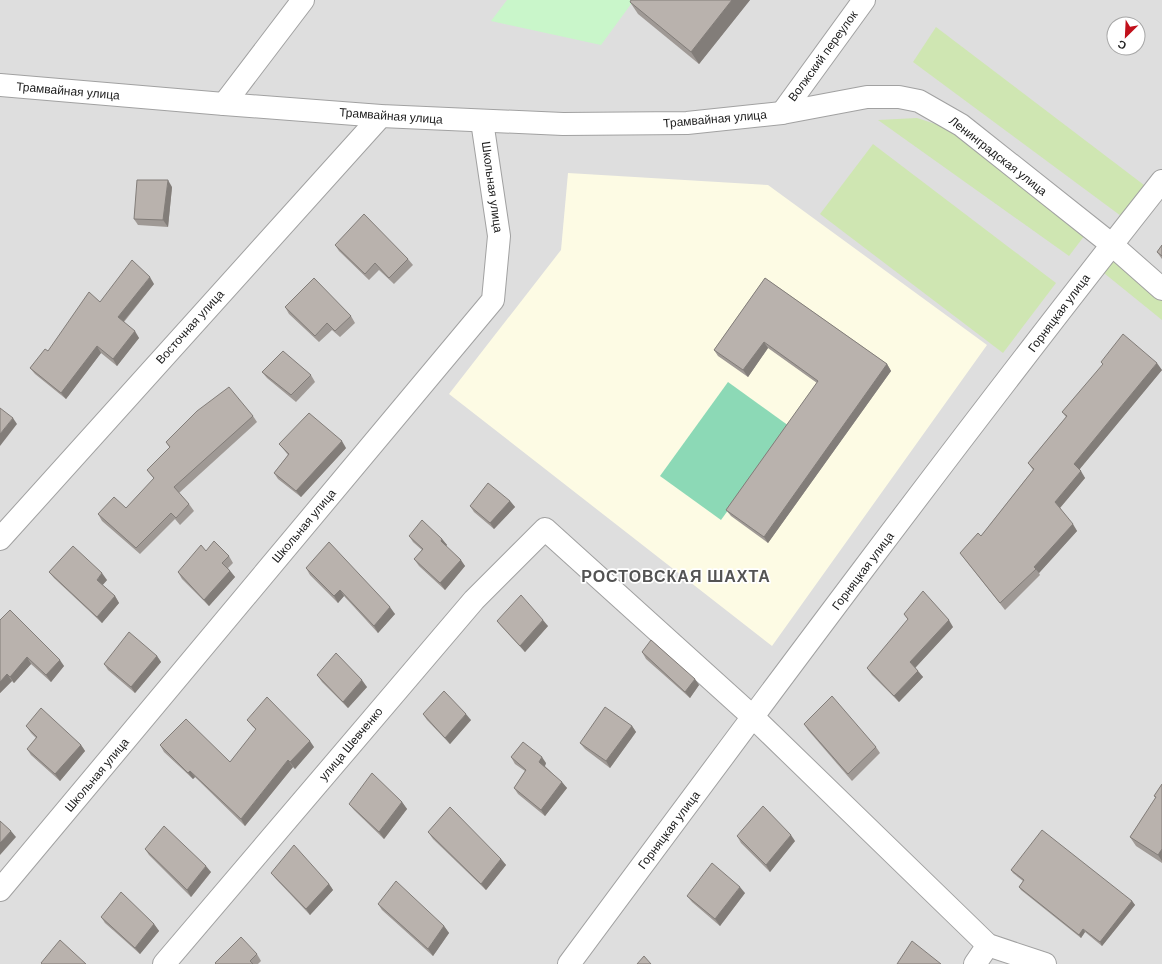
<svg xmlns="http://www.w3.org/2000/svg" width="1162" height="964" font-family="'DM Sans',sans-serif">
<rect width="100%" height="100%" fill="#f0ede8"/>
<path fill="#dedede" fill-rule="evenodd" d="M0 0H1162V964H0ZM1114 24H1138V48H1114Z"/>
<polygon fill="#fdfbe4" points="568,173 768,185 987,345 772,646 449,394 561,250"/>
<g fill="#cfe6b2">
<polygon points="936,27 1144,185 1121,216 913,62"/>
<polygon points="917,118 948,128 1085,235 1069,256 878,120"/>
<polygon points="873,144 1056,283 1003,353 820,214"/>
<polygon points="1111,258 1162,298 1162,320 1099,269"/>
</g>
<polygon fill="#c9f6ca" points="507,0 634,0 601,45 491,21"/>
<polygon fill="#8cd9b6" points="728,382 789,426 721,520 660,476"/>
<g fill="none" stroke-linecap="round" stroke-linejoin="round">
<g stroke="#a1a1a1" stroke-width="24">
<g id="minor">
<polyline points="0,85 224,104 381,116 563,124 687,123 782,113 867,97 899,97 919,101 961,125 1111,244 1162,289"/>
<polyline points="224,104 303,0"/>
<polyline points="782,113 864,0"/>
<polyline points="0,539 381,116"/>
<polyline points="0,890 493,300 499,236 482,121"/>
<polyline points="164,964 474,600 545,529 753,717 988,945 1045,964"/>
<path d="M569 964C764 701 959 438 1162 181"/>
<polyline points="975,964 988,945"/>
</g>
</g>
<use href="#minor" stroke="#fff" stroke-width="22"/>
</g>
<g fill="#9f9995">
<polygon points="750,0 699,64 638,14 630,2"/>
<polygon points="172,187 168,227 138,225 134,219"/>
<polygon points="335,245 408,259 413,265 394,284 379,270 369,280 339,251"/>
<polygon points="1162,245 1162,259 1157,252"/>
<polygon points="765,278 887,364 891,371 768,543 731,516 726,510 817,383 768,348 748,377 718,356 714,350"/>
<polygon points="154,284 124,322 139,338 117,366 101,353 66,399 35,374 30,368 100,302"/>
<polygon points="285,307 351,316 355,323 340,337 332,330 319,342 289,314"/>
<polygon points="1101,362 1162,370 1079,470 1085,478 1060,508 1077,531 1039,573 1040,575 1005,610 960,553 981,536 1033,470 1028,463 1066,417 1062,412 1103,365"/>
<polygon points="262,372 311,375 315,382 296,402 267,378"/>
<polygon points="253,416 257,422 179,493 189,504 194,511 180,525 175,519 140,554 102,521 98,514 126,508 154,479 147,470 170,448 166,442"/>
<polygon points="279,444 346,448 301,497 278,479 274,473 288,455 284,450"/>
<polygon points="510,501 515,507 494,529 474,512 470,506"/>
<polygon points="409,536 442,539 447,545 446,546 465,566 445,590 419,566 414,559 422,550 413,542"/>
<polygon points="206,551 229,556 233,563 228,568 235,577 209,606 182,579 178,572"/>
<polygon points="306,568 395,614 378,633 344,596 338,603 310,575"/>
<polygon points="49,572 107,580 102,585 115,596 119,603 102,623 54,578"/>
<polygon points="904,614 953,627 915,668 923,677 899,702 872,675 867,668 908,620"/>
<polygon points="0,620 64,666 51,682 31,664 14,683 12,681 0,693"/>
<polygon points="497,621 548,626 525,652 502,627"/>
<polygon points="642,652 699,685 690,698 646,659"/>
<polygon points="157,656 161,662 135,693 108,670 104,664"/>
<polygon points="317,675 367,687 348,708 322,682"/>
<polygon points="423,714 471,720 450,744 427,720"/>
<polygon points="247,720 314,747 295,769 293,767 245,826 195,777 193,779 164,752 160,745 230,762 256,730 252,726"/>
<polygon points="804,724 876,747 880,753 852,781 808,730"/>
<polygon points="26,726 81,745 85,751 60,781 31,755 27,749 36,738 31,733"/>
<polygon points="632,726 636,732 610,768 585,749 580,743"/>
<polygon points="511,757 546,763 545,766 567,788 545,816 518,794 514,788 525,771 515,764"/>
<polygon points="1162,784 1162,863 1136,846 1130,837 1156,798 1154,796"/>
<polygon points="402,802 407,809 384,839 354,810 349,804"/>
<polygon points="428,832 501,859 506,865 486,890 433,839"/>
<polygon points="737,836 795,841 770,872 741,843"/>
<polygon points="145,849 211,872 191,897 149,855"/>
<polygon points="1011,870 1132,901 1135,905 1102,946 1085,932 1081,938 1021,890 1019,887 1023,881 1013,873"/>
<polygon points="271,873 329,884 333,890 310,915 276,879"/>
<polygon points="745,893 720,926 692,902 687,896"/>
<polygon points="378,904 444,926 449,933 433,956 382,910"/>
<polygon points="101,917 154,924 159,931 140,954 105,923"/>
<polygon points="257,954 261,961 258,964 216,964"/>
</g>
<g fill="#827d79">
<polygon points="732,0 750,0 699,64 691,52"/>
<polygon points="168,180 172,187 168,227 163,220"/>
<polygon points="150,277 154,284 122,323 118,317"/>
<polygon points="135,331 139,338 117,366 113,359"/>
<polygon points="764,342 768,348 748,377 743,370"/>
<polygon points="97,346 101,353 66,399 61,393"/>
<polygon points="1157,363 1162,370 1078,471 1074,464"/>
<polygon points="887,364 891,371 768,543 764,537"/>
<polygon points="13,418 17,424 0,446 0,434"/>
<polygon points="342,441 346,448 301,497 296,491"/>
<polygon points="1081,471 1085,478 1059,509 1055,502"/>
<polygon points="510,501 515,507 494,529 490,523"/>
<polygon points="1073,524 1077,531 1039,573 1034,567"/>
<polygon points="442,539 447,545 445,547 441,541"/>
<polygon points="461,560 465,566 445,590 440,583"/>
<polygon points="230,571 235,577 209,606 204,600"/>
<polygon points="102,573 107,580 101,587 97,580"/>
<polygon points="340,590 344,596 338,603 334,596"/>
<polygon points="115,596 119,603 102,623 97,617"/>
<polygon points="390,607 395,614 378,633 374,626"/>
<polygon points="543,620 548,626 525,652 520,646"/>
<polygon points="949,620 953,627 915,668 910,662"/>
<polygon points="157,656 161,662 135,693 131,687"/>
<polygon points="27,657 31,664 14,683 10,677"/>
<polygon points="60,660 64,666 51,682 46,675"/>
<polygon points="918,671 923,677 899,702 894,696"/>
<polygon points="7,674 12,681 0,693 0,682"/>
<polygon points="695,679 699,685 690,698 685,692"/>
<polygon points="362,680 367,687 348,708 343,702"/>
<polygon points="466,714 471,720 450,744 445,738"/>
<polygon points="632,726 636,732 610,768 606,761"/>
<polygon points="310,741 314,747 295,769 290,762"/>
<polygon points="81,745 85,751 60,781 55,774"/>
<polygon points="542,757 546,763 544,768 539,762"/>
<polygon points="288,760 293,767 245,826 241,819"/>
<polygon points="190,771 195,777 193,779 188,773"/>
<polygon points="562,782 567,788 545,816 541,810"/>
<polygon points="402,802 407,809 384,839 379,832"/>
<polygon points="11,831 16,837 0,855 0,843"/>
<polygon points="791,835 795,841 770,872 766,865"/>
<polygon points="1162,849 1162,861 1158,855"/>
<polygon points="501,859 506,865 486,890 481,884"/>
<polygon points="206,866 211,872 191,897 187,890"/>
<polygon points="329,884 333,890 310,915 306,909"/>
<polygon points="740,887 745,893 720,926 715,919"/>
<polygon points="1132,901 1135,905 1102,946 1100,942"/>
<polygon points="154,924 159,931 140,954 135,948"/>
<polygon points="444,926 449,933 433,956 428,949"/>
<polygon points="1083,929 1085,932 1081,938 1079,935"/>
</g>
<g fill="#b9b2ad" stroke="#827d79">
<polygon points="631,0 732,0 691,52 630,2"/>
<polygon points="137,180 168,180 163,220 134,219"/>
<polygon points="364,214 408,259 389,278 375,263 365,274 335,245"/>
<polygon points="1162,245 1162,256 1157,252"/>
<polygon points="132,260 150,277 118,317 135,331 113,359 97,346 61,393 30,368 45,349 48,351 89,292 100,302"/>
<polygon points="314,278 351,316 335,331 327,323 315,336 285,307"/>
<polygon points="765,278 887,364 764,537 726,510 818,381 764,342 743,370 714,350"/>
<polygon points="1123,334 1157,363 1074,464 1081,471 1055,502 1073,524 1034,567 1036,569 1000,603 960,553 978,533 981,536 1034,469 1028,463 1067,416 1062,412 1103,364 1101,362"/>
<polygon points="283,351 311,375 291,395 262,372"/>
<polygon points="229,387 253,416 174,487 189,504 176,518 171,513 136,548 98,514 114,497 126,508 154,478 147,470 170,447 166,442 197,411"/>
<polygon points="0,408 13,418 0,434"/>
<polygon points="309,413 342,441 296,491 274,473 289,454 279,444"/>
<polygon points="488,483 510,501 490,523 470,506"/>
<polygon points="422,520 442,539 441,541 461,560 440,583 414,559 423,549 409,536"/>
<polygon points="214,541 229,556 222,563 230,571 204,600 178,572 201,545 206,551"/>
<polygon points="329,542 390,607 374,626 340,590 334,596 306,568"/>
<polygon points="73,546 102,573 97,580 115,596 97,617 49,572"/>
<polygon points="923,591 949,620 910,662 918,671 894,696 867,668 908,619 904,614"/>
<polygon points="521,595 543,620 520,646 497,621"/>
<polygon points="10,610 60,660 46,675 27,657 10,677 7,674 0,682 0,620"/>
<polygon points="129,632 157,656 131,687 104,664"/>
<polygon points="651,640 695,679 685,692 642,652"/>
<polygon points="336,653 362,680 343,702 317,675"/>
<polygon points="444,691 466,714 445,738 423,714"/>
<polygon points="832,696 876,747 848,774 804,724"/>
<polygon points="267,697 310,741 290,762 288,760 241,819 190,771 188,773 160,745 186,719 230,762 256,729 247,720"/>
<polygon points="605,707 632,726 606,761 580,743"/>
<polygon points="41,708 81,745 55,774 27,749 37,737 26,726"/>
<polygon points="523,742 542,757 539,762 562,782 541,810 514,788 526,770 511,757"/>
<polygon points="372,773 402,802 379,832 349,804"/>
<polygon points="1162,784 1162,849 1158,855 1130,837 1156,797 1154,796"/>
<polygon points="763,806 791,835 766,865 737,836"/>
<polygon points="450,807 501,859 481,884 428,832"/>
<polygon points="0,821 11,831 0,843"/>
<polygon points="164,826 206,866 187,890 145,849"/>
<polygon points="1042,830 1132,901 1100,942 1083,929 1079,935 1019,887 1024,880 1011,870"/>
<polygon points="294,845 329,884 306,909 271,873"/>
<polygon points="712,863 740,887 715,919 687,896"/>
<polygon points="396,881 444,926 428,949 378,904"/>
<polygon points="121,892 154,924 135,948 101,917"/>
<polygon points="241,937 257,954 250,961 253,964 216,964 215,963"/>
<polygon points="60,940 86,964 42,964 41,963"/>
<polygon points="912,941 941,964 897,964"/>
<polygon points="644,956 651,964 637,964"/>
</g>
<g text-anchor="middle" dominant-baseline="central" stroke-width="3.5" stroke-linejoin="round" paint-order="stroke">
<g font-size="12" fill="#202020" stroke="#fff">
<text transform="translate(823 56) rotate(-54)">Волжский переулок</text>
<text transform="translate(68 91) rotate(5)">Трамвайная улица</text>
<text transform="translate(391 116) rotate(4)">Трамвайная улица</text>
<text transform="translate(715 119) rotate(-5)">Трамвайная улица</text>
<text transform="translate(998 156) rotate(38)">Ленинградская улица</text>
<text transform="translate(492 187) rotate(82)">Школьная улица</text>
<text transform="translate(1059 313) rotate(-53)">Горняцкая улица</text>
<text transform="translate(190 327) rotate(-48)">Восточная улица</text>
<text transform="translate(304 526) rotate(-50)">Школьная улица</text>
<text transform="translate(863 571) rotate(-53)">Горняцкая улица</text>
<text transform="translate(351 744) rotate(-50)">улица Шевченко</text>
<text transform="translate(97 775) rotate(-50)">Школьная улица</text>
<text transform="translate(669 830) rotate(-53)">Горняцкая улица</text>
</g>
<g font-size="16" font-weight="bold" letter-spacing="1" fill="#535353" stroke="#fff">
<text x="676" y="576">РОСТОВСКАЯ ШАХТА</text>
</g>
</g>
<g transform="translate(1126 36) rotate(204)"><circle r="19" fill="#ffffff" stroke="#a6a6a6"/>
<path d="M0-3L7 15L0 10L-7 15Z" fill="#c1101b"/>
<text y="-6" font-size="11" font-weight="bold" text-anchor="middle" fill="#202020">С</text>
</g>
</svg>
